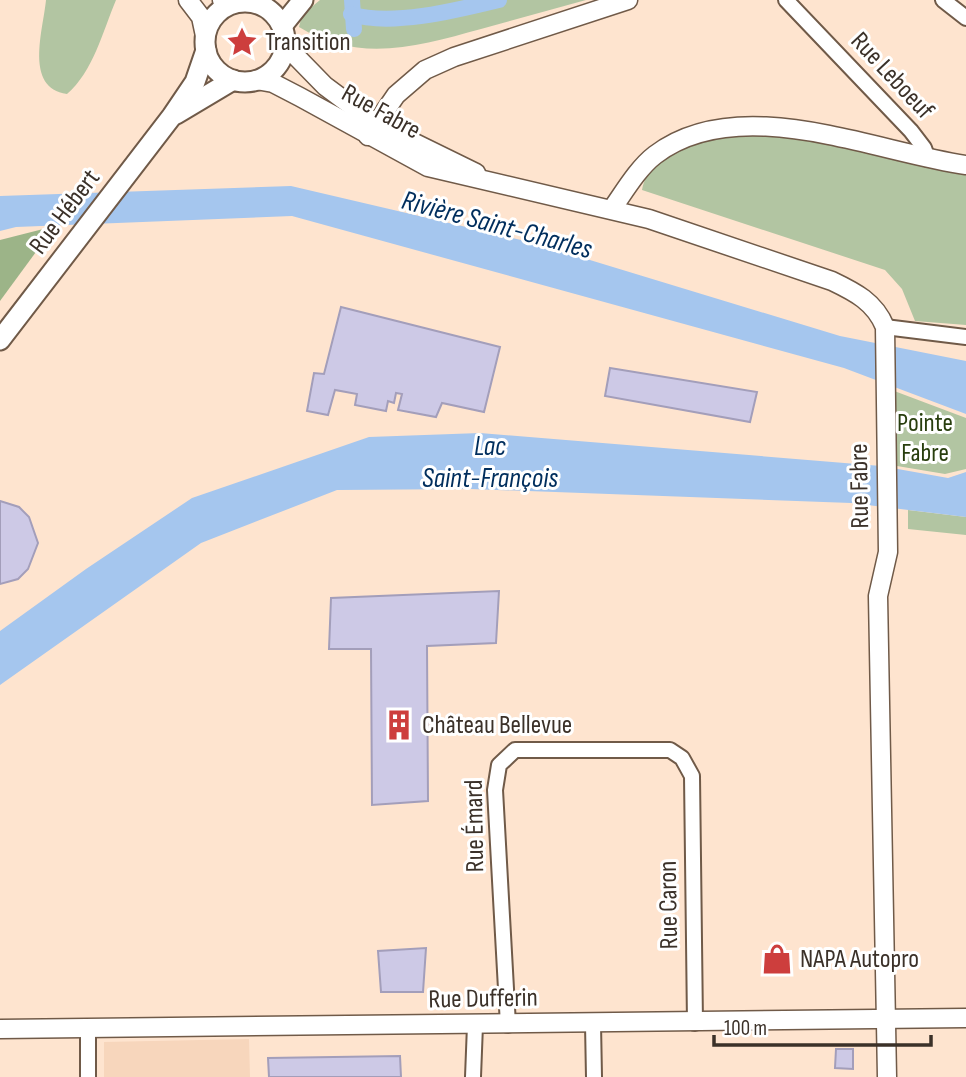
<svg xmlns="http://www.w3.org/2000/svg" width="966" height="1077" font-family="'Sofia Sans Condensed',sans-serif">
<rect width="100%" height="100%" fill="#fee4cf"/>
<polygon fill="#f7d6bc" points="249,1039 250,1077 104,1077 104,1042"/>
<g fill="#b2c5a2">
<path d="M46 0H116C103 31 93 72 67 94 24 88 43 31 46 0Z"/>
<path d="M320 0H586C551 10 516 19 481 29 419 46 359 64 299 27L302 15Z"/>
<path d="M756 132 819 141 966 171V325L915 321 902 289 885 270 642 190C653 141 714 137 756 132Z"/>
<polygon points="889,389 966,418 966,469 945,474 891,465"/>
<polygon points="908,510 966,517 966,535 908,529"/>
</g>
<polygon fill="#9cb488" points="55,226 0,301 0,240"/>
<g fill="#a5c6ee">
<polygon points="291,186 534,243 840,336 966,361 966,414 844,368 292,216 16,227 0,231 0,196"/>
<polygon points="480,433 881,466 948,478 966,472 966,517 851,503 471,489 337,490 201,543 0,685 0,631 86,569 192,498 369,437"/>
</g>
<g fill="none" stroke-linecap="round" stroke-linejoin="round">
<g stroke="#a5c6ee" stroke-width="16">
<polyline points="352,0 354,29"/>
<path d="M351 14C391 27 458 10 499 0"/>
</g>
</g>
<g fill="#cdc9e6" stroke="#a39eba" stroke-width="2">
<polygon points="341,307 500,347 484,412 442,403 436,417 398,410 402,394 396,393 394,403 388,401 386,411 355,405 357,394 335,390 328,415 307,411 314,373 324,374"/>
<polygon points="610,368 757,392 750,422 605,396"/>
<polygon points="0,501 19,507 29,517 38,543 28,569 18,579 0,584"/>
<polygon points="499,591 496,643 427,646 428,801 372,805 371,649 329,649 331,598"/>
<polygon points="426,948 423,992 381,992 378,951"/>
<polygon points="836,1049 853,1049 853,1069 835,1068"/>
<polygon points="400,1056 401,1077 269,1077 268,1058"/>
</g>
<g fill="none" stroke-linecap="round" stroke-linejoin="round">
<g stroke="#705a48" stroke-width="18">
<g id="minor">
<polyline points="786,0 911,131 924,148 928,159"/>
<polyline points="943,0 966,18"/>
<polyline points="885,327 966,337"/>
<polyline points="593,1024 594,1077"/>
<polyline points="508,1025 495,790 499,765 515,750 670,750 682,758 692,776 695,1023"/>
<polyline points="88,1077 88,1028"/>
<polyline points="473,1077 475,1025"/>
</g>
</g>
<g stroke="#705a48" stroke-width="21">
<g id="tertiary">
<polyline points="188,0 201,17 205,36"/>
<polyline points="222,0 231,4"/>
<polyline points="285,45 325,86 376,124 476,173"/>
<path d="M256 80 273 83 300 97 428 167 649 219 832 281C855 292 875 302 885 327L888 552 878 596 887 1077"/>
<polyline points="368,136 396,95 425,70 454,57 628,0"/>
<path d="M612 209C624 192 638 168 655 155 739 91 874 152 966 165"/>
<polyline points="0,1029 966,1018"/>
</g>
</g>
<g stroke="#705a48" stroke-width="23">
<g id="secondary">
<circle cx="245" cy="42" r="40"/>
<polyline points="282,26 303,0"/>
<polyline points="176,114 233,80"/>
<polyline points="0,340 172,116 195,82 206,50"/>
</g>
</g>
<use href="#minor" stroke="#fff" stroke-width="14"/>
<use href="#tertiary" stroke="#fff" stroke-width="18"/>
<use href="#secondary" stroke="#fff" stroke-width="19"/>
</g>
<defs>
<g id="sight-bare" transform="scale(2.415)"><path d="M0-6L1.8-2.2L6-1.7L2.9 1.2L3.7 5.4L0 3.3L-3.7 5.4L-2.9 1.2L-6-1.7L-1.8-2.2Z" fill="#cd3e3d" stroke="#fff" stroke-width="2.5" paint-order="stroke"/></g>
<g id="building-bare" transform="scale(2.415)"><path d="M-4-6H4V6H1V3H-1V6H-4ZM-2.5-4.3h1.7v1.8h-1.7ZM.8-4.3h1.7v1.8H.8ZM-2.5-1h1.7V.8h-1.7ZM.8-1h1.7V.8H.8Z" fill="#cd3e3d" stroke="#fff" stroke-width="2.5" paint-order="stroke"/></g>
<g id="shop-bare" transform="scale(2.415)"><path d="M-5-2.5h2.3a2.7 3.5 0 0 1 5.4 0H5L5.5 6h-11ZM-1.5-2.5h3a1.5 2.3 0 0 0-3 0Z" fill="#cd3e3d" stroke="#fff" stroke-width="2.5" paint-order="stroke"/></g>
</defs>
<g fill-rule="evenodd">
<use href="#sight-bare" x="242" y="42"/>
<use href="#building-bare" x="399" y="725"/>
<use href="#shop-bare" x="777" y="959"/>
</g>
<g text-anchor="middle" dominant-baseline="central" stroke-width="6" stroke-linejoin="round" paint-order="stroke">
<g font-size="26" fill="#3b3129" stroke="#fff" text-anchor="start">
<text x="265" y="42">Transition</text>
<text x="422" y="725">Château Bellevue</text>
<text x="800" y="959">NAPA Autopro</text>
</g>
<g font-size="26" fill="#3b3129" stroke="#fff">
<text transform="translate(892 76) rotate(47)">Rue Leboeuf</text>
<text transform="translate(381 112) rotate(29)">Rue Fabre</text>
<text transform="translate(65 212) rotate(-53)">Rue Hébert</text>
<text transform="translate(860 486) rotate(-91)">Rue Fabre</text>
<text transform="translate(475 826) rotate(-91)">Rue Émard</text>
<text transform="translate(669 905) rotate(-91)">Rue Caron</text>
<text transform="translate(483 999) rotate(-1)">Rue Dufferin</text>
</g>
<g font-size="26" fill="#283e0e" stroke="#fff">
<text x="925" y="423">Pointe<tspan x="925" dy="30">Fabre</tspan></text>
</g>
<g font-size="28" font-style="italic" fill="#002e5d" stroke="#fff">
<text transform="translate(497 225) rotate(15)">Rivière Saint-Charles</text>
<text x="490" y="446">Lac<tspan x="490" dy="32">Saint-François</tspan></text>
</g>
</g>
<path d="M714 1035v10h217v-10" fill="none" stroke="#3b3129" stroke-width="3.5"/>
<text x="724" y="1035" font-size="21" fill="#3b3129" stroke="#ffffff" stroke-width="5" paint-order="stroke">100 m</text>
</svg>
